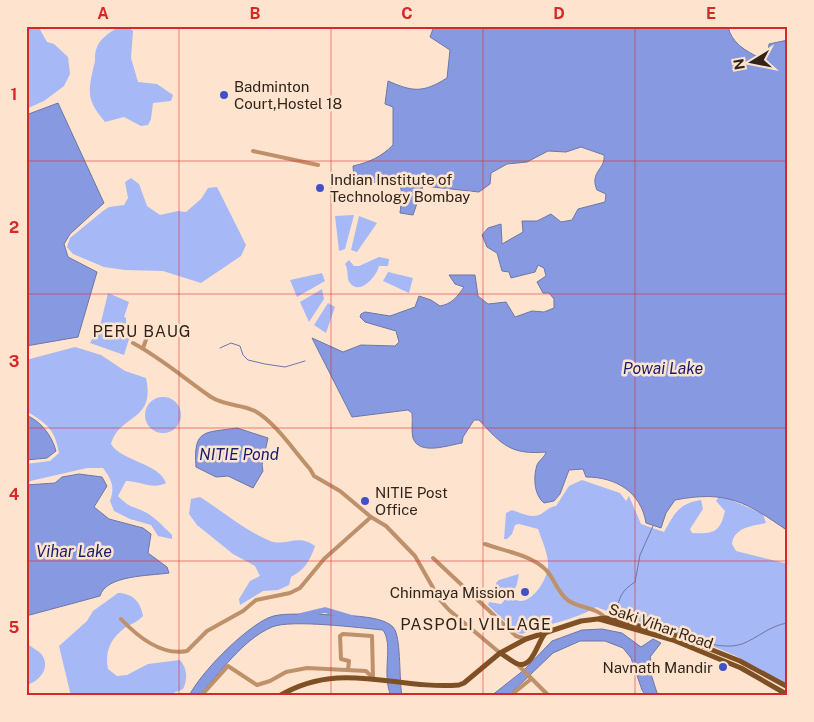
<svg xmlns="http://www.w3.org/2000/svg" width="814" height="722" font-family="'Public Sans',sans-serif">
<rect width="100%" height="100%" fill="#fee4cf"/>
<g fill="#a6b8f6">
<polygon points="26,26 38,26 47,42 54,44 68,57 70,74 64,86 44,101 26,109"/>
<path d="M120 26 128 27 133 31 131 58 138 82 157 84 173 95 171 101 153 103 151 119 148 125 141 126 124 117 105 122C86 99 88 92 94 65 96 61 94 55 96 50 99 38 111 32 120 26Z"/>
<polygon points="131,178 139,184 147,206 160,215 178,211 186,212 201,199 208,188 217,187 246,245 241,256 201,283 163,271 125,270 104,267 73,254 67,247 70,238 103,211 109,207 124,205 128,198 125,182"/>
<polygon points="354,215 345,249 339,251 335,216"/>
<polygon points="359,216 377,223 357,252 351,250"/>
<path d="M379 257 389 259 388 266H379C377 276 360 296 350 283 346 278 349 270 345 264L349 260 354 266H359Z"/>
<polygon points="388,272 413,278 409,293 383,281"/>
<polygon points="322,273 325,281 297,297 290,280"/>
<polygon points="322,289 324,299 309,322 300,302"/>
<polygon points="108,293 129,302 124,317 126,318 126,332 131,333 124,355 90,343 101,322"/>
<polygon points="328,303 335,307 326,333 314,325"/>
<path d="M75 347 101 355 125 371 146 378C156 422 119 414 111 444 121 461 159 463 166 483 153 490 140 481 126 481L118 496C130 508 130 505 143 511 154 516 163 526 172 535V539L158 536 151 525 130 519 114 511 110 501C115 487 112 480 103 468H87L26 482V464L50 461 59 453C55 429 46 423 26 411V360Z"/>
<circle cx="163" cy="415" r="18"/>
<path d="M582 480 620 493 626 501 629 496 641 524 664 532C674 515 678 503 701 500L703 509 690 529 692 533C713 534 720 533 725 511L716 501 719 497 729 499 763 514 766 523C752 526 734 527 732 544L736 551 788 564V685L736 656 679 632 629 619 596 607C574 621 547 623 522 634L517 633 488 605 489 602 501 604 504 601V595L497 594 496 583 499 580 519 574 517 584 511 596C526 613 547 582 548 567 549 556 542 540 538 529L519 524 515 525 512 534 507 539H504L506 513 512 510C521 513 531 519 541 514 546 511 549 507 556 506L569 486Z"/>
<path d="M200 497C222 511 246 531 270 541 286 547 298 533 315 546 310 561 305 569 291 577L289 585 278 590 263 591 240 605 239 599 250 581 260 576 255 566 233 554 197 525 189 514 191 499Z"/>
<path d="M118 593C132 593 141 602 143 616 137 623 129 624 122 630 109 641 105 653 108 669L117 676 127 675 148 664 180 660C187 668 188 679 183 689L166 696H71L59 646 87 621 93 611Z"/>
<path d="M26 642C30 647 38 650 42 655 51 668 39 682 26 685Z"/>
</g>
<g fill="#879ae1" stroke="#6d77a5">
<path d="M434 26H728C731 43 746 51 760 58L768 55 769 44 788 40V531C746 502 727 490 675 500L666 513 661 528 646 523C641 492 616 477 586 477L583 469 569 470 560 494 554 501 544 503C534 495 533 477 537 465 539 460 545 457 546 452 511 455 502 445 479 420H474L463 437 462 443C449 445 419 456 413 438 411 431 413 421 412 413L408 410 352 417 312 338 343 352 361 345 395 346 399 342 396 331 365 322 360 317 361 314 365 312 390 316 415 307 419 296 431 300 440 306C452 304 457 297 464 287L455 284 449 275H475L478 296 488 304 506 302 515 317 532 311 544 312 554 308V299L549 293H543L537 282 546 276 544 268 538 265 535 272 511 278 509 272 502 271 497 253 487 247 482 235 488 228 501 224 502 244 523 232 522 221H537L551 214 561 222 572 220 578 209 605 202 606 194 597 190C589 172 606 169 604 155L581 147 566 152 548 151 527 162 507 164 491 173 490 184 479 192 423 186 413 215 400 213 402 195 399 178 380 183 354 179 353 166C370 162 381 157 393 145V107L385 104 388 81C413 92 423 93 447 78L450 50 430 37Z"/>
<polygon points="58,103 104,203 70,234 64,244 68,257 97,272 78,337 26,346 26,115"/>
<path d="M26 415C41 421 52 436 56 451L47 458 26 460Z"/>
<path d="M237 428 268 438 262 465 263 471 253 488 228 476 216 477 196 467C193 428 205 433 237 428Z"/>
<path d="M79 474 102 477 107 486 94 507 109 519 143 528 151 534 148 553 167 567 169 573C149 576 106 575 100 596L26 616V485L55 483 62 477Z"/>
<path d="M317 614C334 616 387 613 395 630 401 643 399 679 402 696H391C381 672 394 646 383 630 360 628 291 619 272 627 242 640 220 673 199 696H189C201 672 244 629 268 618 281 612 302 615 317 614Z"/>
<polygon points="602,629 622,633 641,647 653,639 661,643 650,657 654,669 650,671 658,696 646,696 642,690 631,658 623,648 605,641 580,641 553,653 508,696 491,696 524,670 552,641 582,630"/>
</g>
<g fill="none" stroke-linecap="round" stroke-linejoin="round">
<g stroke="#6d77a5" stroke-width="1">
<polyline points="220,348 231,343 240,346 243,355 248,360 265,364 285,367 305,361"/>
<path d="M617 615C618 598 621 591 635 582L640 555 653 526"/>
<path d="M663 627C685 635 717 652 742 644 758 638 770 625 788 623"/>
</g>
<polyline stroke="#879ae1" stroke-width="5.5" points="300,616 325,610 352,618"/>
<g stroke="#be916b" stroke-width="4">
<polyline points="253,151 318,165"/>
<path d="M133 343C161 358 185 379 211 397 225 406 241 404 255 411 276 423 294 451 310 469L314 476 340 491 371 517 386 526 415 556 440 600 449 610 500 653"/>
<polyline points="143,348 151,326"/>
<path d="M485 544C504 551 532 555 546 570 555 579 557 593 569 601 579 608 601 608 606 620"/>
<polyline points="433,558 516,636 526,639"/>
<path d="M121 619C137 636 162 656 187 651L207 631 243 611 256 600 290 593 300 588 324 559 371 517"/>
<polyline points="516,663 549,696"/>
<polyline points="348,670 349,661 341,659 340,636 343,634 372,636 373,678"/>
<polyline points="201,696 228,666 257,685 270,681 286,672 307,668 366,671 373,678"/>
<polyline points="510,696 531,679"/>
</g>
<g stroke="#7e5024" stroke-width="5">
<polyline points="599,619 673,640 741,668 788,695"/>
<path d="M500 653C506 656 512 662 518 664 533 669 538 640 546 632"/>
<path d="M279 696C341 659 395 690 459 685L464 683 500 653 526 639 581 621 606 618 672 634 740 661 788 687"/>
</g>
</g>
<path fill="none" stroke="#d62828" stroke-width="1" stroke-opacity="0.55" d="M179 26V696M331 26V696M483 26V696M635 26V696M26 161H788M26 294H788M26 428H788M26 561H788"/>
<g fill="#4152c6" stroke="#fee4cf" stroke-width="2">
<circle cx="224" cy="95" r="5"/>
<circle cx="320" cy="188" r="5"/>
<circle cx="365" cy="501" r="5"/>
<circle cx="525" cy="592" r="5"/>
<circle cx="723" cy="667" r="5"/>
</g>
<g text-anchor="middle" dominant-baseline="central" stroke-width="5" stroke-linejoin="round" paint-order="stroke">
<g font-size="15" fill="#30241a" stroke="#fee4cf" text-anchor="start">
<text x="234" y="86">Badminton<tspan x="234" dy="17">Court,Hostel 18</tspan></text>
<text x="330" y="179">Indian Institute of<tspan x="330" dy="17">Technology Bombay</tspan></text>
<text x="375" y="492">NITIE Post<tspan x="375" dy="17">Office</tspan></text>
<text x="515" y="592" text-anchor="end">Chinmaya Mission</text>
<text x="713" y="667" text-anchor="end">Navnath Mandir</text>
</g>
<g font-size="15" fill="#30241a" stroke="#fee4cf">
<text transform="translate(661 626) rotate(19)">Saki Vihar Road</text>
</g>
<g font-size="16" letter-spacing="1" fill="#30241a" stroke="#fee4cf">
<text x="142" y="331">PERU BAUG</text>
<text x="476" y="624">PASPOLI VILLAGE</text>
</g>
<g font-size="16" font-style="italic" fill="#181c6d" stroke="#fee4cf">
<text x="663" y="368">Powai Lake</text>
<text x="239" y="454">NITIE Pond</text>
<text x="74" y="551">Vihar Lake</text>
</g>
</g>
<rect width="814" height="722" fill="none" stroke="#fee4cf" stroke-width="55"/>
<g transform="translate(752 62) rotate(260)" stroke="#fee4cf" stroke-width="4" paint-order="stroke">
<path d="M0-4L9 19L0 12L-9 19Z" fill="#30241a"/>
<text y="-8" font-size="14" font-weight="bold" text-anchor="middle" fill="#30241a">N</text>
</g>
<rect x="28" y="28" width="758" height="666" fill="none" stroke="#d62828" stroke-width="2"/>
<g font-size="16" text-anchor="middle" font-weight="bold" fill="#d62828">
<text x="103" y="19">A</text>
<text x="255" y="19">B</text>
<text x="407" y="19">C</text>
<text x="559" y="19">D</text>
<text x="711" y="19">E</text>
<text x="14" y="100">1</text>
<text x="14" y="233">2</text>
<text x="14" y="367">3</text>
<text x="14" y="500">4</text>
<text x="14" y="633">5</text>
</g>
</svg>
